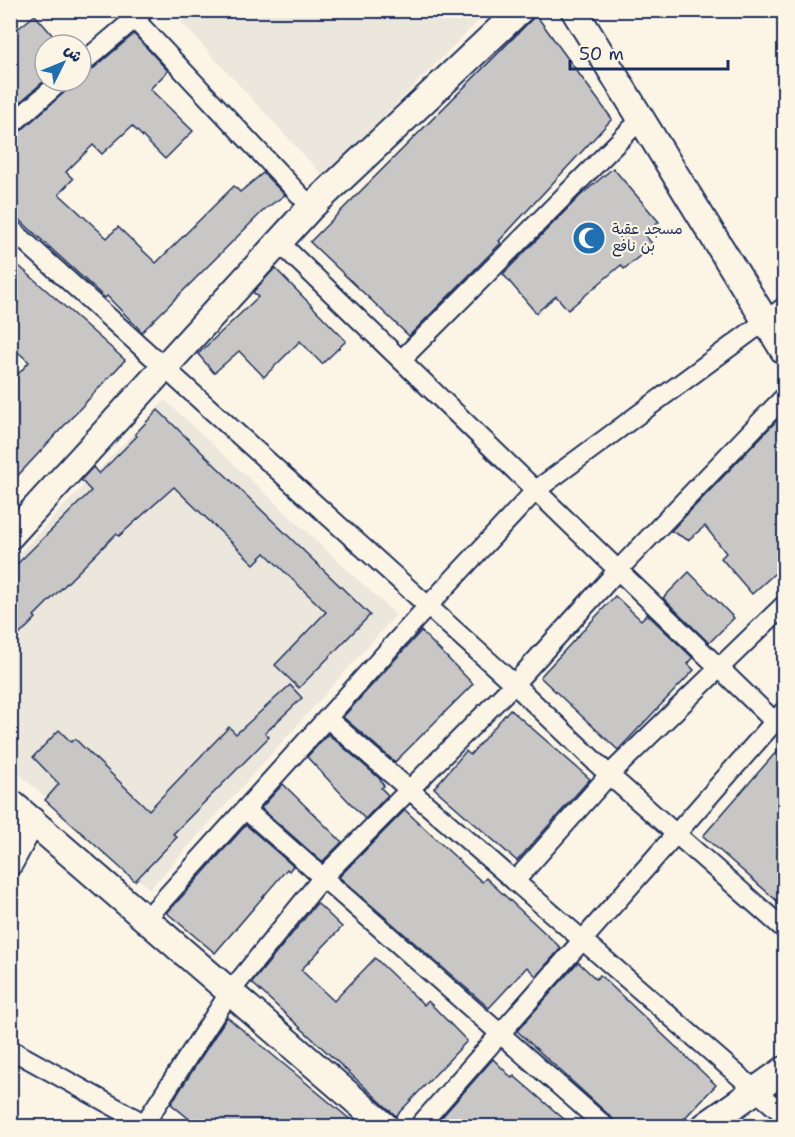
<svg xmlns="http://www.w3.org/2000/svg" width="795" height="1137" font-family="'Shantell Sans','Playpen Sans Arabic',sans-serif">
<rect width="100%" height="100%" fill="#fcf5e5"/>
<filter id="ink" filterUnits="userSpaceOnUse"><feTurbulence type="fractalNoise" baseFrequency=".0167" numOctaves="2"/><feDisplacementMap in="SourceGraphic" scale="12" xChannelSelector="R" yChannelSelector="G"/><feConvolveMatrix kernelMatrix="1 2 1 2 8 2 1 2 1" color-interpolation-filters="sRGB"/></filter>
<g filter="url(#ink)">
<g fill="#ece7dc">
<polygon points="198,10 488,11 324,177 181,22"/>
<polygon points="165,400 396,615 150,889 11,767 10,563"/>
</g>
<g fill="#c8c7c6" stroke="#1b2f5e" stroke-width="1.5">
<polygon points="35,15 61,45 45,45 45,80 17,105 10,96 10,35"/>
<polygon points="536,15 612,119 499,241 501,243 409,336 310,242"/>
<polygon points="134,34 168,71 150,89 193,131 165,159 132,126 102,154 93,145 66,172 73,179 59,194 107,238 118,227 156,263 234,186 240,192 263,173 285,195 265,209 142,332 107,296 105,298 10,211 10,137 17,134 68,89 72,81 81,81 81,75 88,73"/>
<polygon points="613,168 659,222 645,235 653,245 624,269 621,265 568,310 556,296 536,313 503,274 580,196"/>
<polygon points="10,258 125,360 10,484 10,383 29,362 10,345"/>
<polygon points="275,268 346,341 322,364 300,341 264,377 239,351 214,373 198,354 258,297 253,292"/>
<polygon points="158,410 370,615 299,688 275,665 326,612 265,553 254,564 174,487 119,536 116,534 34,616 36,618 10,644 10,571 91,491 81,480 93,467 99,474 137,436 135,434"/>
<polygon points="784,413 784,565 752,594 721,558 726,553 705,526 688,540 671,531"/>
<polygon points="689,572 734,618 709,643 663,598"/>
<polygon points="615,596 641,620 647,614 693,658 688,664 694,670 618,750 540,677"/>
<polygon points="421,631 473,684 395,762 343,717"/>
<polygon points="290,685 302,698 265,733 269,737 173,834 177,837 135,881 45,800 59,784 33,757 59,730 71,742 75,739 149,810 229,727 236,734"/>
<polygon points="510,709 590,779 517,861 434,788 466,751 470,755"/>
<polygon points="328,734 379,778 384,786 381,788 388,795 365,819 307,757"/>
<polygon points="784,743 784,907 703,836"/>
<polygon points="283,784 342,842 322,862 261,808"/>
<polygon points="405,810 482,882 486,878 561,948 536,976 527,967 489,1008 339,877"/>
<polygon points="246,825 293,866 289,871 287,869 215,953 167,913"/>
<polygon points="317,903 342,927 301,970 334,1001 375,958 424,1005 428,1001 467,1041 396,1116 252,983"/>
<polygon points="578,962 596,979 600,975 716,1085 677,1126 616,1126 612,1118 517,1031"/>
<polygon points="227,1017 358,1126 198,1126 171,1104"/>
<polygon points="493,1059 512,1078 514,1076 572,1126 434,1126"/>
</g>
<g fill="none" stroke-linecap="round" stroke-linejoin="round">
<g stroke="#1b2f5e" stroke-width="22">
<g id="street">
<polyline points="126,10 311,207"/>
<polyline points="81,64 145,10"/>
<polyline points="10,126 61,81"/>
<polyline points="10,228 514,684 609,775 784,929"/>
<polyline points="280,243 775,722"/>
<polyline points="401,360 641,119"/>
<polyline points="328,719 784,1115"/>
<polyline points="246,810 605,1126"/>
<polyline points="515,881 609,775 784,605"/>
<polyline points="146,919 427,607 536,490 784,307"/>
<polyline points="10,1049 149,1126"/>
<polyline points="143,1126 230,992 323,877 514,684 618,570 784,397"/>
<polyline points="419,1126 784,711"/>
</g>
</g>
<g stroke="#1b2f5e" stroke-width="30">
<g id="secondary">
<polyline points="574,10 784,351"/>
<polyline points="10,536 311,207 520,10"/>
<polyline points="10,802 385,1126"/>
<polyline points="10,862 32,821"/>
<polyline points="705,1126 784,1070"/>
</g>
</g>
<use href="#street" stroke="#fcf5e5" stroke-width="18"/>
<use href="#secondary" stroke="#fcf5e5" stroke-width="26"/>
</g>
</g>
<defs>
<g id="mosque-disc" transform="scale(1.725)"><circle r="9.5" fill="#1f6fb2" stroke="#fcf5e5"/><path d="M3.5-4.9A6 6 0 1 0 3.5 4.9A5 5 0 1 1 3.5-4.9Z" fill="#fff"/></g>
</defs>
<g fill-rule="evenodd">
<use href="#mosque-disc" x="589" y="238"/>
</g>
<g text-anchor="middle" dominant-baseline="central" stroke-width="4.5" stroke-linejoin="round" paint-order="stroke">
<g font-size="15" fill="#1b2f5e" stroke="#fcf5e5" text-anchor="start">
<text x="612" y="229">مسجد عقبة<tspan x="612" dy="17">بن نافع</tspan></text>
</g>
</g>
<rect width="795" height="1137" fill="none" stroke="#fcf5e5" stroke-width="36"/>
<rect x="18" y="18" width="759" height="1101" fill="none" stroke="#1b2f5e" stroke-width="2" filter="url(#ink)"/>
<g transform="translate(63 63) rotate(47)"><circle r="28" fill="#fcf5e5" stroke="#a2a6af" stroke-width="1.5"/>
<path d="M0-4.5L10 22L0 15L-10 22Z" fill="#1f6fb2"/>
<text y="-9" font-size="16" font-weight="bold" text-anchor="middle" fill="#1b2f5e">ش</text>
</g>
<path d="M570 60v9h158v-9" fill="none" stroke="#1b2f5e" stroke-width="3"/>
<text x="579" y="60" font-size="18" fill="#1b2f5e" stroke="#fcf5e5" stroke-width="4.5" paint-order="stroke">50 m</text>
</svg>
